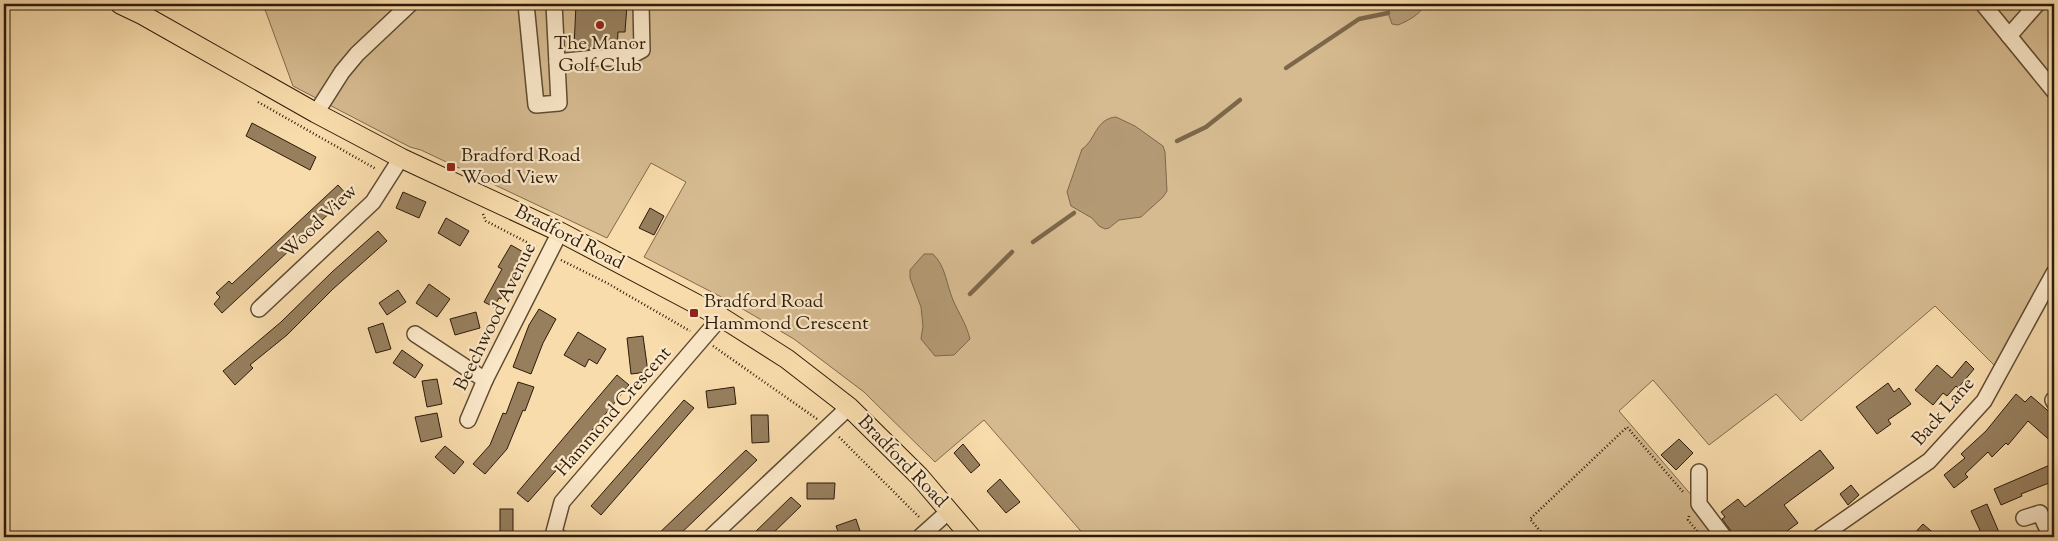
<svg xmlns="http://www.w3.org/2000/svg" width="2058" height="541" font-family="'Sorts Mill Goudy',serif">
<rect width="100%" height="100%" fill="#f9dcac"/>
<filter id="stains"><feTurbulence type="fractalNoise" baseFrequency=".004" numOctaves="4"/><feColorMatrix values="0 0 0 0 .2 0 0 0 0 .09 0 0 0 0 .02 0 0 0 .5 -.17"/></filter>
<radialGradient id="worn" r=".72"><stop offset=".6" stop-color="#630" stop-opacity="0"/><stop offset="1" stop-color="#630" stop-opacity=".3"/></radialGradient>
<polygon fill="#d6bb90" stroke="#816b4c" points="263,4 2054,4 2054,266 1995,366 1935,306 1801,421 1776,394 1709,445 1653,380 1619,411 1699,504 1724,537 1086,537 984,420 935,462 864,392 794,339 729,301 644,257 686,182 651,163 607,238 421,150 410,147 293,86"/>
<g fill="#b39a75" stroke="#7d674a">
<path d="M1388 4H1425C1421 14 1408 21 1398 25L1392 24 1389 16Z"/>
<path d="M1116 117 1135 126 1163 146 1165 152 1167 191 1163 197 1141 217 1119 220 1109 228 1105 229 1099 226 1092 218 1071 206 1067 192 1082 149C1096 140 1095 119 1116 117Z"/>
<path d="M924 254H933C946 267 946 283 953 300 959 314 966 323 970 339L954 355 935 356 921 339 923 326 921 307 910 278V270Z"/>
</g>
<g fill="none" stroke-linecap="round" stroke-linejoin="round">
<g stroke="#7d674a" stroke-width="4.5">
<polyline points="1286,68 1359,19 1388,13"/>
<polyline points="1177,141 1206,127 1240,100"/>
<polyline points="1033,242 1074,213"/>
<polyline points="970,294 1012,252"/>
</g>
</g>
<g fill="#977f5e" stroke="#2c1b09">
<polygon points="576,4 627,5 625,32 618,32 617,48 598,47 598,49 583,50 583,48 574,48"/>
<polygon points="252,123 316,157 310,170 246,136"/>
<polygon points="338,185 348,196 222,313 214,304 220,297 216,293 229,281 232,284"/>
<polygon points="403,192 426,202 419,218 396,208"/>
<polygon points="650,208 664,216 654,235 639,228"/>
<polygon points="446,218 469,231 460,246 438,233"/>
<polygon points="378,231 387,241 333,289 287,335 250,365 253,368 235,385 223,371 281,322 332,272"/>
<polygon points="511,245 525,253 501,299 499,298 494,307 484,302 502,269 498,267"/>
<polygon points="429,284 450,299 437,317 416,303"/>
<polygon points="398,290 406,302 387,315 379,303"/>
<polygon points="539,309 556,319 543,343 531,374 513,367 529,325"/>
<polygon points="476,312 480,328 455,335 450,319"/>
<polygon points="383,323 391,349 376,353 368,328"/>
<polygon points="578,332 606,349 597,364 589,359 585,367 564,355"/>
<polygon points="643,336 648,372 631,374 627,338"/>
<polygon points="402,350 423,365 415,378 393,363"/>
<polygon points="1966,361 1974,369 1958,388 1956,386 1947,396 1943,393 1933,405 1915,390 1937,365 1952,378"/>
<polygon points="617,375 629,385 594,428 528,502 517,493"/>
<polygon points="437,379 442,404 427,407 422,381"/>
<polygon points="518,382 534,387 525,411 523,410 507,449 485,474 473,464 490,445 503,413 506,414"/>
<polygon points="1888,383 1894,392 1899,388 1911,404 1888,420 1891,424 1877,434 1856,407"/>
<polygon points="734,387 736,404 708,408 706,391"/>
<polygon points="2016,394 2025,402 2031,396 2054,416 2054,444 2028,421 2008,445 2006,443 1992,457 1988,452 1965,474 1968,477 1954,488 1944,475 1965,458 1961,454 1986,431"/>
<polygon points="684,400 694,408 601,515 591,506"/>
<polygon points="437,413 442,437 421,442 415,417"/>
<polygon points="751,415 768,415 769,442 752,443"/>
<polygon points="1679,439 1693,453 1676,470 1661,455"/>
<polygon points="963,444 980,465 971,473 954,453"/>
<polygon points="445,446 464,462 454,474 435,457"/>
<polygon points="746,450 757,460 722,494 677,537 655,537"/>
<polygon points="1820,450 1834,468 1784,505 1798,523 1779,537 1733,537 1731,531 1722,519 1725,517 1721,512 1738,499 1745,507"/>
<polygon points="2050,465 2054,481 2021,494 2022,496 2001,505 1994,489"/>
<polygon points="1000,479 1020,502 1006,513 987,491"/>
<polygon points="807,483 835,483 834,499 807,499"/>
<polygon points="1851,485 1859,495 1848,505 1840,494"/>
<polygon points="791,497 801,506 769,537 750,537"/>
<polygon points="1987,504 2001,537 1983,537 1971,511"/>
<rect x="500" y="509" width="13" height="28"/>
<polygon points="856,519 862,537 840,537 836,526"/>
<polygon points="1923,524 1938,537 1911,537"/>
</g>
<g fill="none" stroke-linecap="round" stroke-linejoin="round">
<g stroke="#5f4b32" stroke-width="18">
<g id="minor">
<polyline points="526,4 536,105 559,103 554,4"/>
<polyline points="1983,4 2054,91"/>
<polyline points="2009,36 2037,4"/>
<polyline points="557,62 595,58 627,58 642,50 641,4"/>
<polyline points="316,113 342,72 357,54 410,4"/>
<polyline points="259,309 373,202 401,158"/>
<polyline points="415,334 485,380"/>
<polyline points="2053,400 2054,402"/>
<polyline points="468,420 485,380 560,232"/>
<polyline points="1699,472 1699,504 1724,537"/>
<polyline points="2024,518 2040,513 2051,537"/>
<polyline points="559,537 554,532 562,502 721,317"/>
<polyline points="711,537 849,407"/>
<polyline points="920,537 949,511"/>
<polyline points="1820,537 1929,461 1984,401 2054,273"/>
</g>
</g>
<g stroke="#2c1b09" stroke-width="21">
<polyline id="major" points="120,4 143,15 316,113 401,158 560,232 721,317 787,359 849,407 919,476 971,537"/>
</g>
<g stroke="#2c1b09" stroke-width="2.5" stroke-dasharray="1 2.5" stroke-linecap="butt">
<polyline points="258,102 376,169"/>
<polyline points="483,214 486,221 536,247"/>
<polyline points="561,260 607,283 690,331"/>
<polyline points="713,346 817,419"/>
<polyline points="839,437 920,518"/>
<polyline points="1689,516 1688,520 1702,537"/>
<polyline points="1545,537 1530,519 1627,427 1684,493"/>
</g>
<use href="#minor" stroke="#fbe8c9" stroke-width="15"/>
<use href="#major" stroke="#f9dcac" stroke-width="19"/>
</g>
<g fill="#8f2418" stroke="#fbe8c9" stroke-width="2">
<circle cx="600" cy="25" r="5"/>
<rect x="446" y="162" width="10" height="10" rx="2.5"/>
<rect x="689" y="308" width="10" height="10" rx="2.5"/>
</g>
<g text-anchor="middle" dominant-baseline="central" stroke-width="4.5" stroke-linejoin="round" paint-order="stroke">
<g font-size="19" fill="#2c1b09" stroke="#fbe8c9" text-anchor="start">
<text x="600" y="44" text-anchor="middle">The Manor<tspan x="600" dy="22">Golf Club</tspan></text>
<text x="461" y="156">Bradford Road<tspan x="461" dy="22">Wood View</tspan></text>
<text x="704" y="302">Bradford Road<tspan x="704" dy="22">Hammond Crescent</tspan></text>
</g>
<g font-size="19" fill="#2c1b09" stroke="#fbe8c9">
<text transform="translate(320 222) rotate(-44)">Wood View</text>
<text transform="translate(569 238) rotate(27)">Bradford Road</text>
<text transform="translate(496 317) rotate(-64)">Beechwood Avenue</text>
<text transform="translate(614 412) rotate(-49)">Hammond Crescent</text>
<text transform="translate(1944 412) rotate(-49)">Back Lane</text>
<text transform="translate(902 462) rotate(46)">Bradford Road</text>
</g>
</g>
<rect width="2058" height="541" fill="none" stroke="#f9dcac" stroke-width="20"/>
<rect x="5" y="5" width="2048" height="531" fill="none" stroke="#2c1b09" stroke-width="2.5"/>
<rect x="10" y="10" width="2038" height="521" fill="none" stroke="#2c1b09"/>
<rect width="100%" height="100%" filter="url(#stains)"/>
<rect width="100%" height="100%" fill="url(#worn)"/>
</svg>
